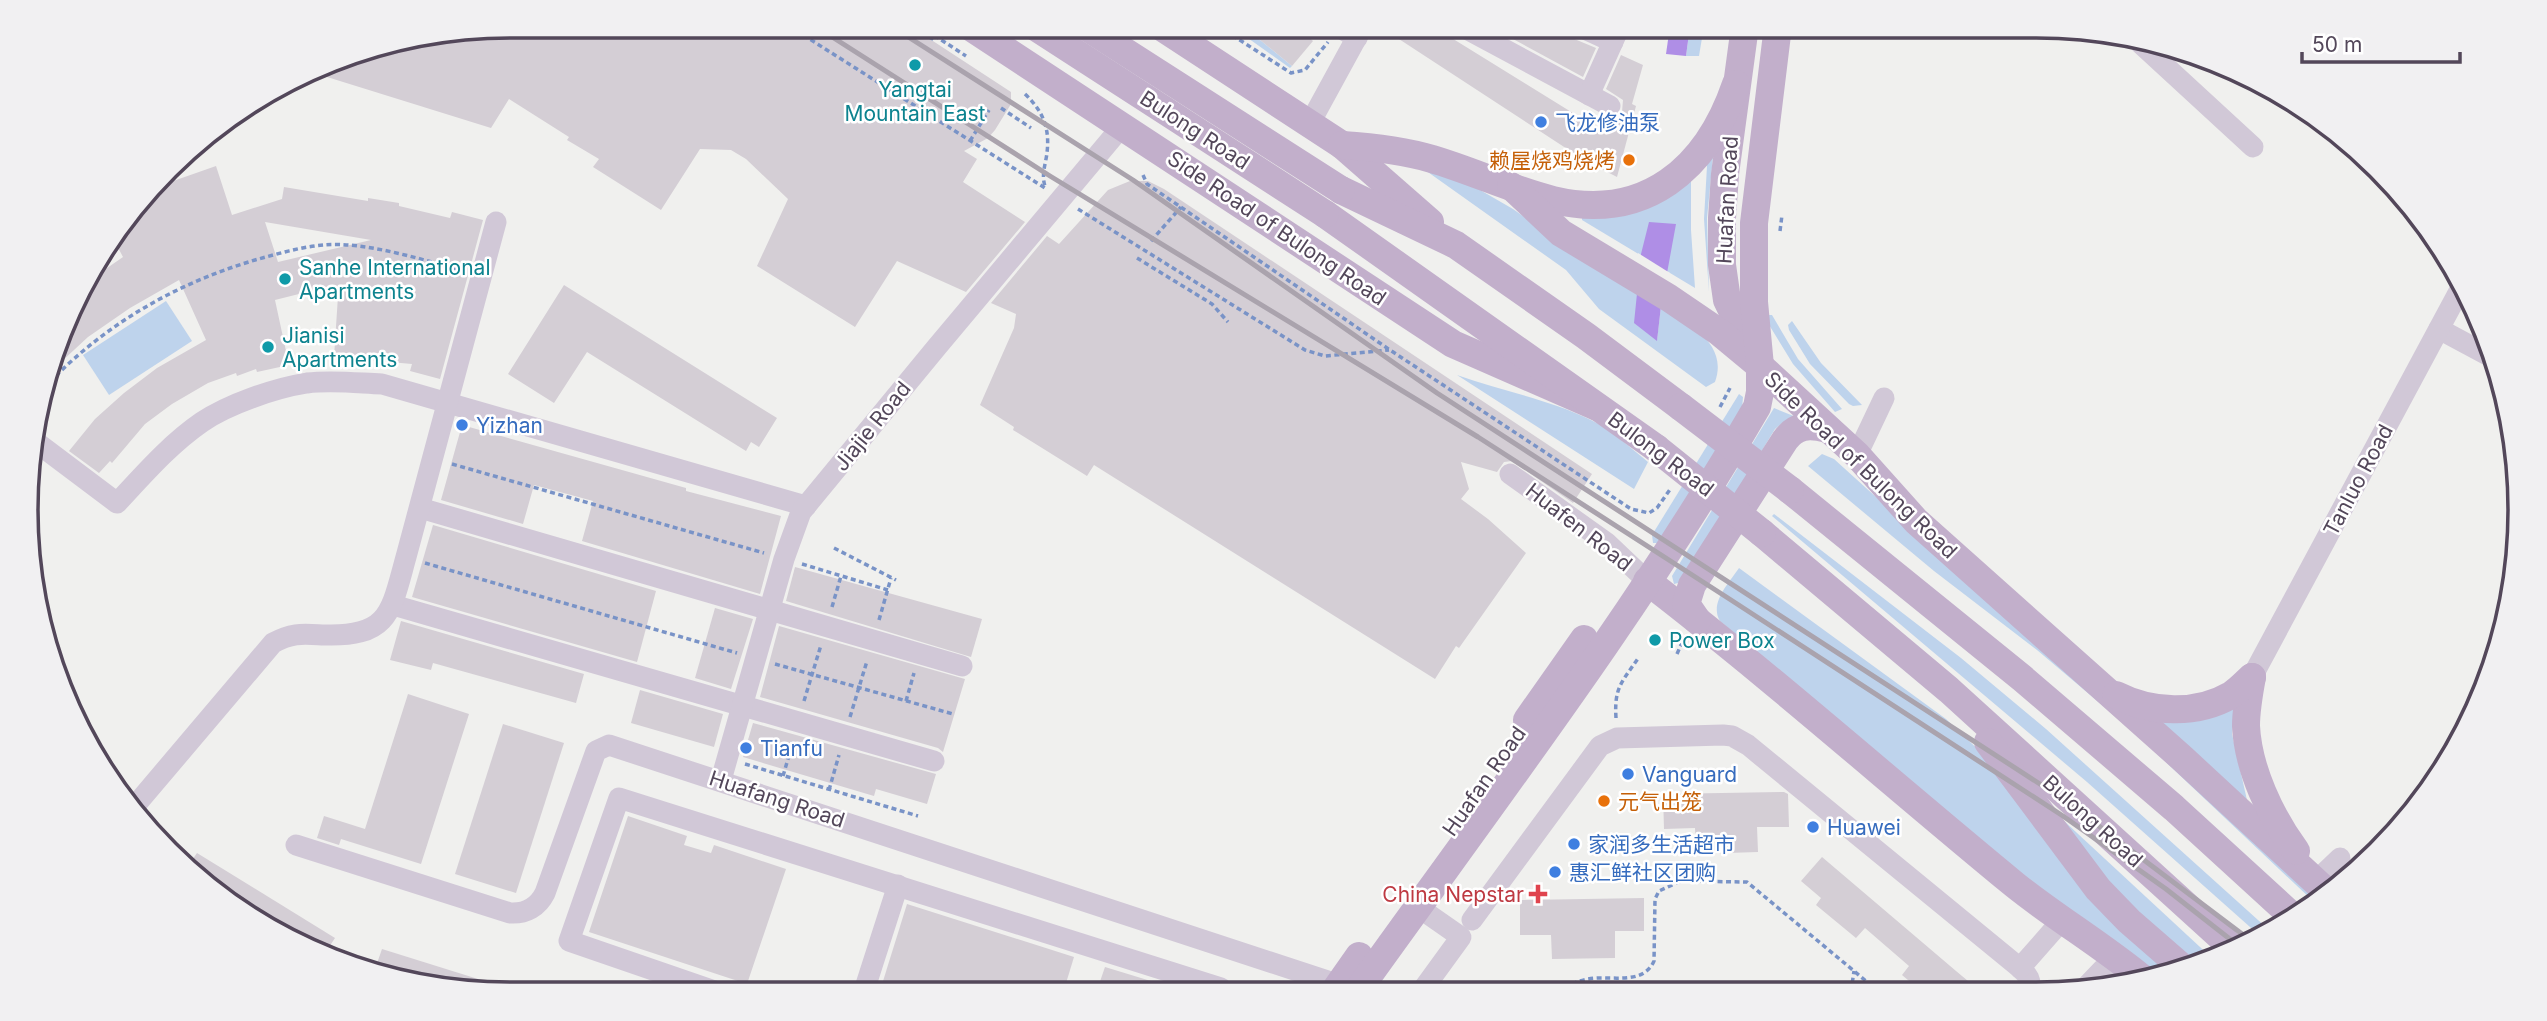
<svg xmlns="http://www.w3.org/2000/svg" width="2547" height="1021" font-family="Inter,'Noto Sans SC',sans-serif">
<rect width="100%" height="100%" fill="#f0f0ee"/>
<g fill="#bed3ec">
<polygon points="1231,26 1243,26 1292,66 1290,68"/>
<polygon points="1690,26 1704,26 1699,56 1686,56"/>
<polygon points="1713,157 1707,218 1709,292 1704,219 1707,166 1703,163"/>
<path d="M1425 170 1461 179 1513 209 1598 269 1636 291 1657 340 1661 306C1687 323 1729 343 1715 382L1706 387 1599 309 1566 270Z"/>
<polygon points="1691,177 1691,230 1695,288 1582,220 1582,213"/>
<polygon points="166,301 192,341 109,395 83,355"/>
<polygon points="1763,315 1772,315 1798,359 1842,409 1835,412 1793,364"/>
<polygon points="1792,321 1821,363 1862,405 1853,406 1849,404 1810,364 1789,330 1788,325"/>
<path d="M1457 375C1501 391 1548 399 1591 420 1611 430 1631 448 1648 462L1634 489Z"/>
<polygon points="1739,394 1743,397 1742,409 1658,543 1653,543 1652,535"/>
<polygon points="1774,408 1801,419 1782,423 1775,429 1682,582 1674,584 1672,576"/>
<polygon points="1822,454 1834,459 2098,698 2316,900 2313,901 2134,732 2037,650 1934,571 1808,466"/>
<polygon points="1774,514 1961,658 2046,729 2268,929 2259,935 2087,782 1772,516"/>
<path d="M1739 568 1946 719 1989 760 2173 971 2154 976 2032 888 1720 621C1709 603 1729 583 1739 568Z"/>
<polygon points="2235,701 2232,734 2247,800 2152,715"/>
<polygon points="2036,795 2214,960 2192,966 2143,923"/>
</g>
<g fill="#af8ee6">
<polygon points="1670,26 1690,26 1686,56 1666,54"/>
<polygon points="1649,222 1676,224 1661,306 1657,341 1634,323 1641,254"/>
</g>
<polygon fill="#f0f0ee" points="1638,253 1670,273 1664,308 1632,289"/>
<g fill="#d4ced5" fill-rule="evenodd">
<polygon points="510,26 910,26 1011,92 1011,104 995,130 988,138 964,151 977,159 963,182 1025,222 966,292 897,261 855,327 757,266 788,199 746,159 731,150 700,149 661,210 593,167 599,159 567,140 569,137 509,99 491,128 311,72 354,52"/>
<polygon points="1243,26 1296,26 1313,41 1292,66"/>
<polygon points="1379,26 1448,26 1450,37 1602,131 1610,119 1617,117 1622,112 1623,100 1606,89 1621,55 1643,65 1632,104 1636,106 1617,177 1584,160"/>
<polygon points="1489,26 1565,26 1567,33 1572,38 1596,48 1583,77"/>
<path d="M216 166 232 215 282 199 284 187 368 201V198L399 203V206L450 218 452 212 483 220 440 379 410 371 412 364 334 357 338 296H331V286L275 300 289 365 257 372 256 369 237 376 236 373 208 383 172 404 145 424 112 463 110 461 99 473 69 451 95 419 124 393 157 368 206 340 179 280 130 308 88 337 47 375 52 354 84 284 123 257 114 240 159 186ZM265 222 371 240 278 262Z"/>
<polygon points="1130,181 1148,181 1164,189 1592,474 1573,503 1512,461 1504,462 1497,472 1461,462 1469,489 1461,499 1488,519 1526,553 1459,648 1456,646 1435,679 1094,465 1087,476 1013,430 1014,427 980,405 1014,328 1016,314 991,303 1047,236 1059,244 1108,190"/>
<polygon points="564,285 777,418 759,447 751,442 746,451 587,352 554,403 508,374"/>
<polygon points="462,425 686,488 686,491 781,516 760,594 582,541 593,501 534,485 523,524 441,500"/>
<polygon points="433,525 656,591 637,662 412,597"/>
<polygon points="795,567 982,619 971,657 786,601"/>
<polygon points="715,608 753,619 731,689 695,678"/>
<polygon points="401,621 584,674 576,703 433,663 431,670 390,660"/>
<polygon points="779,626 965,679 943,752 938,748 760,697"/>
<polygon points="640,690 723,714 714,747 631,723"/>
<polygon points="408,694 469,714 421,864 341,839 339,845 317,838 324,816 365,829"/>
<polygon points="753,723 936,774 927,804 876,789 874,796 743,757"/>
<polygon points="503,724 564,743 516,893 455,874"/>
<polygon points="1784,792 1788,794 1789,827 1757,827 1758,852 1696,854 1695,828 1664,829 1663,794"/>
<polygon points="628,816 687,836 684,845 711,853 714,845 786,869 747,984 589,932"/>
<polygon points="197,853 335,938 325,953 216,895 188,866"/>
<polygon points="1822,857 1956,971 1980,991 1921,991 1902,975 1909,966 1865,928 1856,938 1816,905 1821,898 1801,881"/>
<polygon points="1644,898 1644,931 1615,931 1615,958 1552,959 1551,935 1520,935 1520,900"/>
<polygon points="907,904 1074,957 1063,993 879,994"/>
<polygon points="382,949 478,979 476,989 374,972"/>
<polygon points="1105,967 1177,989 1176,993 1096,993"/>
</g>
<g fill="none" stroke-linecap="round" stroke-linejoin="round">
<g stroke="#7993c7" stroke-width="3.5" stroke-dasharray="5 3.5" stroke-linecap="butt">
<polyline points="789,26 1045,188"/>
<polyline points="920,26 966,56"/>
<polyline points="1218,26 1291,73 1305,70 1328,42"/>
<path d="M1025 94C1045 113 1051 132 1046 159 1044 169 1042 177 1045 186"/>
<polyline points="1001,108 1031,128"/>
<polyline points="970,141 989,110"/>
<polyline points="1143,175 1147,184 1390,350 1631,509 1649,513 1657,508 1671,488"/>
<polyline points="1078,209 1305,350 1325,356 1389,350"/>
<polyline points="1780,231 1782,215"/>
<polyline points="1151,241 1181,207"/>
<polyline points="1137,258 1212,304 1228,322"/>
<path d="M44 388C102 326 174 284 255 260 277 254 300 247 323 245 365 241 423 260 464 271"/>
<polyline points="1720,407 1730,388"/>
<polyline points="452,464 764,553"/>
<polyline points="834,548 896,580"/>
<polyline points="425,563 737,653"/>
<polyline points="802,564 888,590"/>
<polyline points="832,607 841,576"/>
<polyline points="879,620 891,578"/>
<polyline points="1677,654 1684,638"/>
<polyline points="775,664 953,714"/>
<polyline points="804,701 821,645"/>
<polyline points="906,701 914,673"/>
<polyline points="850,717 867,661"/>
<path d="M1616 718C1614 687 1622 682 1639 657"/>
<polyline points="745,764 918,816"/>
<polyline points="783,776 793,742"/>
<polyline points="829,790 839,755"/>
<polyline points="1452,983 1466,992"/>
<polyline points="1851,991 1854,971"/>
<path d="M1557 992C1567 986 1577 981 1588 979 1611 975 1643 986 1654 961L1655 899 1659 891 1681 881 1747 882 1878 991"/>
</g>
<g stroke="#d1c8d7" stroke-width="21">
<polyline points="1337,26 1357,38"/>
<polyline points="1461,26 1610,106"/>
<polyline points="1578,26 1613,42"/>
<polyline points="2140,43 2253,147"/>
<polyline points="1589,95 1620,26"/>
<polyline points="1310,123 1363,26"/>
<polyline points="2439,329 2495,359"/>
<path d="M32 439 117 503C144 474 170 444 202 422 229 404 275 388 307 383 332 380 357 383 382 384L806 506"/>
<polyline points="1857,455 1884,398"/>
<polyline points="1510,474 1607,543 1647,581"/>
<polyline points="420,508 962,666"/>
<polyline points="393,605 934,761"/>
<polyline points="2252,677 2463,284"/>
<polyline points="721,780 784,559 801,512 936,348 1123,125"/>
<path d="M134 807 273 643C293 632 303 634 325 635 390 637 391 611 406 557L496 222"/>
<path d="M296 845 510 913C526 914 538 907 545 893L596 751 609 745 1352 989"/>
<polyline points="2318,879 2340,858"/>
<polyline points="1418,907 1461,937 1421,992"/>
<path d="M1472 920 1600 746 1617 738 1723 735 1732 736 1748 745 2020 968C2028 975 2032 980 2029 991"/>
<polyline points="2020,968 2063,919"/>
<polyline points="2082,991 2103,969 2120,985"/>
<polyline points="723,994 569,941 619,798 1221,988"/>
<polyline points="863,994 898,885"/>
</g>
<g stroke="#c2afcb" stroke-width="28">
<polyline points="969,26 1453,344 1597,407"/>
<polyline points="1160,26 1342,145 1430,222"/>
<polyline points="1745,26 1725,174 1722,218 1722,265 1727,300 1752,352"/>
<path d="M1342 145C1372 147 1402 150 1432 159 1473 171 1512 190 1553 200 1645 222 1707 169 1736 84"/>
<polyline points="1511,186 1561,233 1669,298 1719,332 1760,366 1857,455 1916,521 2183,759 2327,892"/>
<polyline points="1341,190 1456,245 1586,336 1681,407"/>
<polyline points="1325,214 1656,448"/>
<polyline points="1790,490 2022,678 2174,808 2291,915"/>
<polyline points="1762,533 1949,690 2235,950"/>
<path d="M1647 581C1773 678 1892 784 2015 885 2056 918 2102 945 2143 979"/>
<path d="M1697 620 1686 604 1692 585 1785 440C1796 425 1809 424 1827 429"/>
<path d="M2252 677C2249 693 2246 709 2246 726 2248 769 2271 817 2296 851"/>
<path d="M2116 695C2151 713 2197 715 2231 695 2239 690 2245 683 2252 677"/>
<polyline points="1527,720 1584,639"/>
<polyline points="1988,742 2098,889 2129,921 2183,968"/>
<polyline points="1333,993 1359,956"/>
<path d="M1356 993C1494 800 1638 612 1757 407L1760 392V366L1754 302V223L1778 26"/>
</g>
<g stroke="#aaa3ad" stroke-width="5">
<polyline points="815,26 1050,176 1478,437 1731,600 2063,816 2166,889 2240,947"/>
<polyline points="891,26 1133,180 1437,393 2063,799 2250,940"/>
</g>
<polyline stroke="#7993c7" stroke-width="3.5" stroke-dasharray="5 3.5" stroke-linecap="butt" points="931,40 939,26"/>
<g stroke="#c2afcb" stroke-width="28">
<polyline points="1034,26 1325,214"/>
<polyline points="1085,26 1341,190"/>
<polyline points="1681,407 1790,490"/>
<polyline points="1656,448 1762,533"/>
</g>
</g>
<g fill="#0f9aa8" stroke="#fff" stroke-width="2.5">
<circle cx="915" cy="65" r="7"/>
<circle cx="285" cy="279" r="7"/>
<circle cx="268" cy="347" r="7"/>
<circle cx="1655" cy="640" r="7"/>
</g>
<g fill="#3f7fe0" stroke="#fff" stroke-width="2.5">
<circle cx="1541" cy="122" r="7"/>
<circle cx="462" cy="425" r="7"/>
<circle cx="746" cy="748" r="7"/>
<circle cx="1628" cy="774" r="7"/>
<circle cx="1813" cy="827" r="7"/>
<circle cx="1574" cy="844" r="7"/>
<circle cx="1555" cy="872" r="7"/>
</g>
<g fill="#e8710a" stroke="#fff" stroke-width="2.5">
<circle cx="1629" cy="160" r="7"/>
<circle cx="1604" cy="801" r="7"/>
</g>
<path fill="#e0444e" stroke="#fff" stroke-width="2.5" d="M1534.5 883.5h7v7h7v7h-7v7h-7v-7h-7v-7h7z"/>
<g text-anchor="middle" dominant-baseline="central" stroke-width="5" stroke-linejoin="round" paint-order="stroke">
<g font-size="21" fill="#0d838f" stroke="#fff" text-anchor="start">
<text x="915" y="89" text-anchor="middle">Yangtai<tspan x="915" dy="24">Mountain East</tspan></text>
<text x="299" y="267">Sanhe International<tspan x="299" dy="24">Apartments</tspan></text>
<text x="282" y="335">Jianisi<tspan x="282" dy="24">Apartments</tspan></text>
<text x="1669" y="640">Power Box</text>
</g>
<g font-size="21" fill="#366cbe" stroke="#fff" text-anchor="start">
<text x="1555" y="122">飞龙修油泵</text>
<text x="476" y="425">Yizhan</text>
<text x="760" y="748">Tianfu</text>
<text x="1642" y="774">Vanguard</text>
<text x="1827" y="827">Huawei</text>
<text x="1588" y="844">家润多生活超市</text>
<text x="1569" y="872">惠汇鲜社区团购</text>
</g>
<g font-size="21" fill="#53475a" stroke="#fff">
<text transform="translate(1195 130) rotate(33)">Bulong Road</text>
<text transform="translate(1727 200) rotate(-87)">Huafan Road</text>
<text transform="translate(1277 228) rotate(34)">Side Road of Bulong Road</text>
<text transform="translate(872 426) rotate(-51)">Jiajie Road</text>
<text transform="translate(1661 454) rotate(37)">Bulong Road</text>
<text transform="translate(1861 465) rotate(44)">Side Road of Bulong Road</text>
<text transform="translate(2358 480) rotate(-62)">Tanluo Road</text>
<text transform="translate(1579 527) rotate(38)">Huafen Road</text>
<text transform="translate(1484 781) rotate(-55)">Huafan Road</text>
<text transform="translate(777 799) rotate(18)">Huafang Road</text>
<text transform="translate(2093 821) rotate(42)">Bulong Road</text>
</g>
<g font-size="21" fill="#c56008" stroke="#fff" text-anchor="end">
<text x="1615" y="160">赖屋烧鸡烧烤</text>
<text x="1618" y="801" text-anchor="start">元气出笼</text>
</g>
<g font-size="21" fill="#be3a42" stroke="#fff" text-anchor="end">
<text x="1524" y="894">China Nepstar</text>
</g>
</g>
<path d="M0 0H2547V1021H0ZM510 38H2036A472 472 0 0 1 2508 510V510A472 472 0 0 1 2036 982H510A472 472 0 0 1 38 510V510A472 472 0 0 1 510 38Z" fill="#f1f0f2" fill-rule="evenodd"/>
<path fill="none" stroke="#53475a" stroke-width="3.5" d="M510 38H2036A472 472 0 0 1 2508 510V510A472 472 0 0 1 2036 982H510A472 472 0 0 1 38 510V510A472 472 0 0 1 510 38Z"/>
<path d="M2302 52v10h158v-10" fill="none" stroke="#53475a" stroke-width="3.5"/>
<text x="2312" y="52" font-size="21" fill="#53475a" stroke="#ffffff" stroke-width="5" paint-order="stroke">50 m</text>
</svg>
